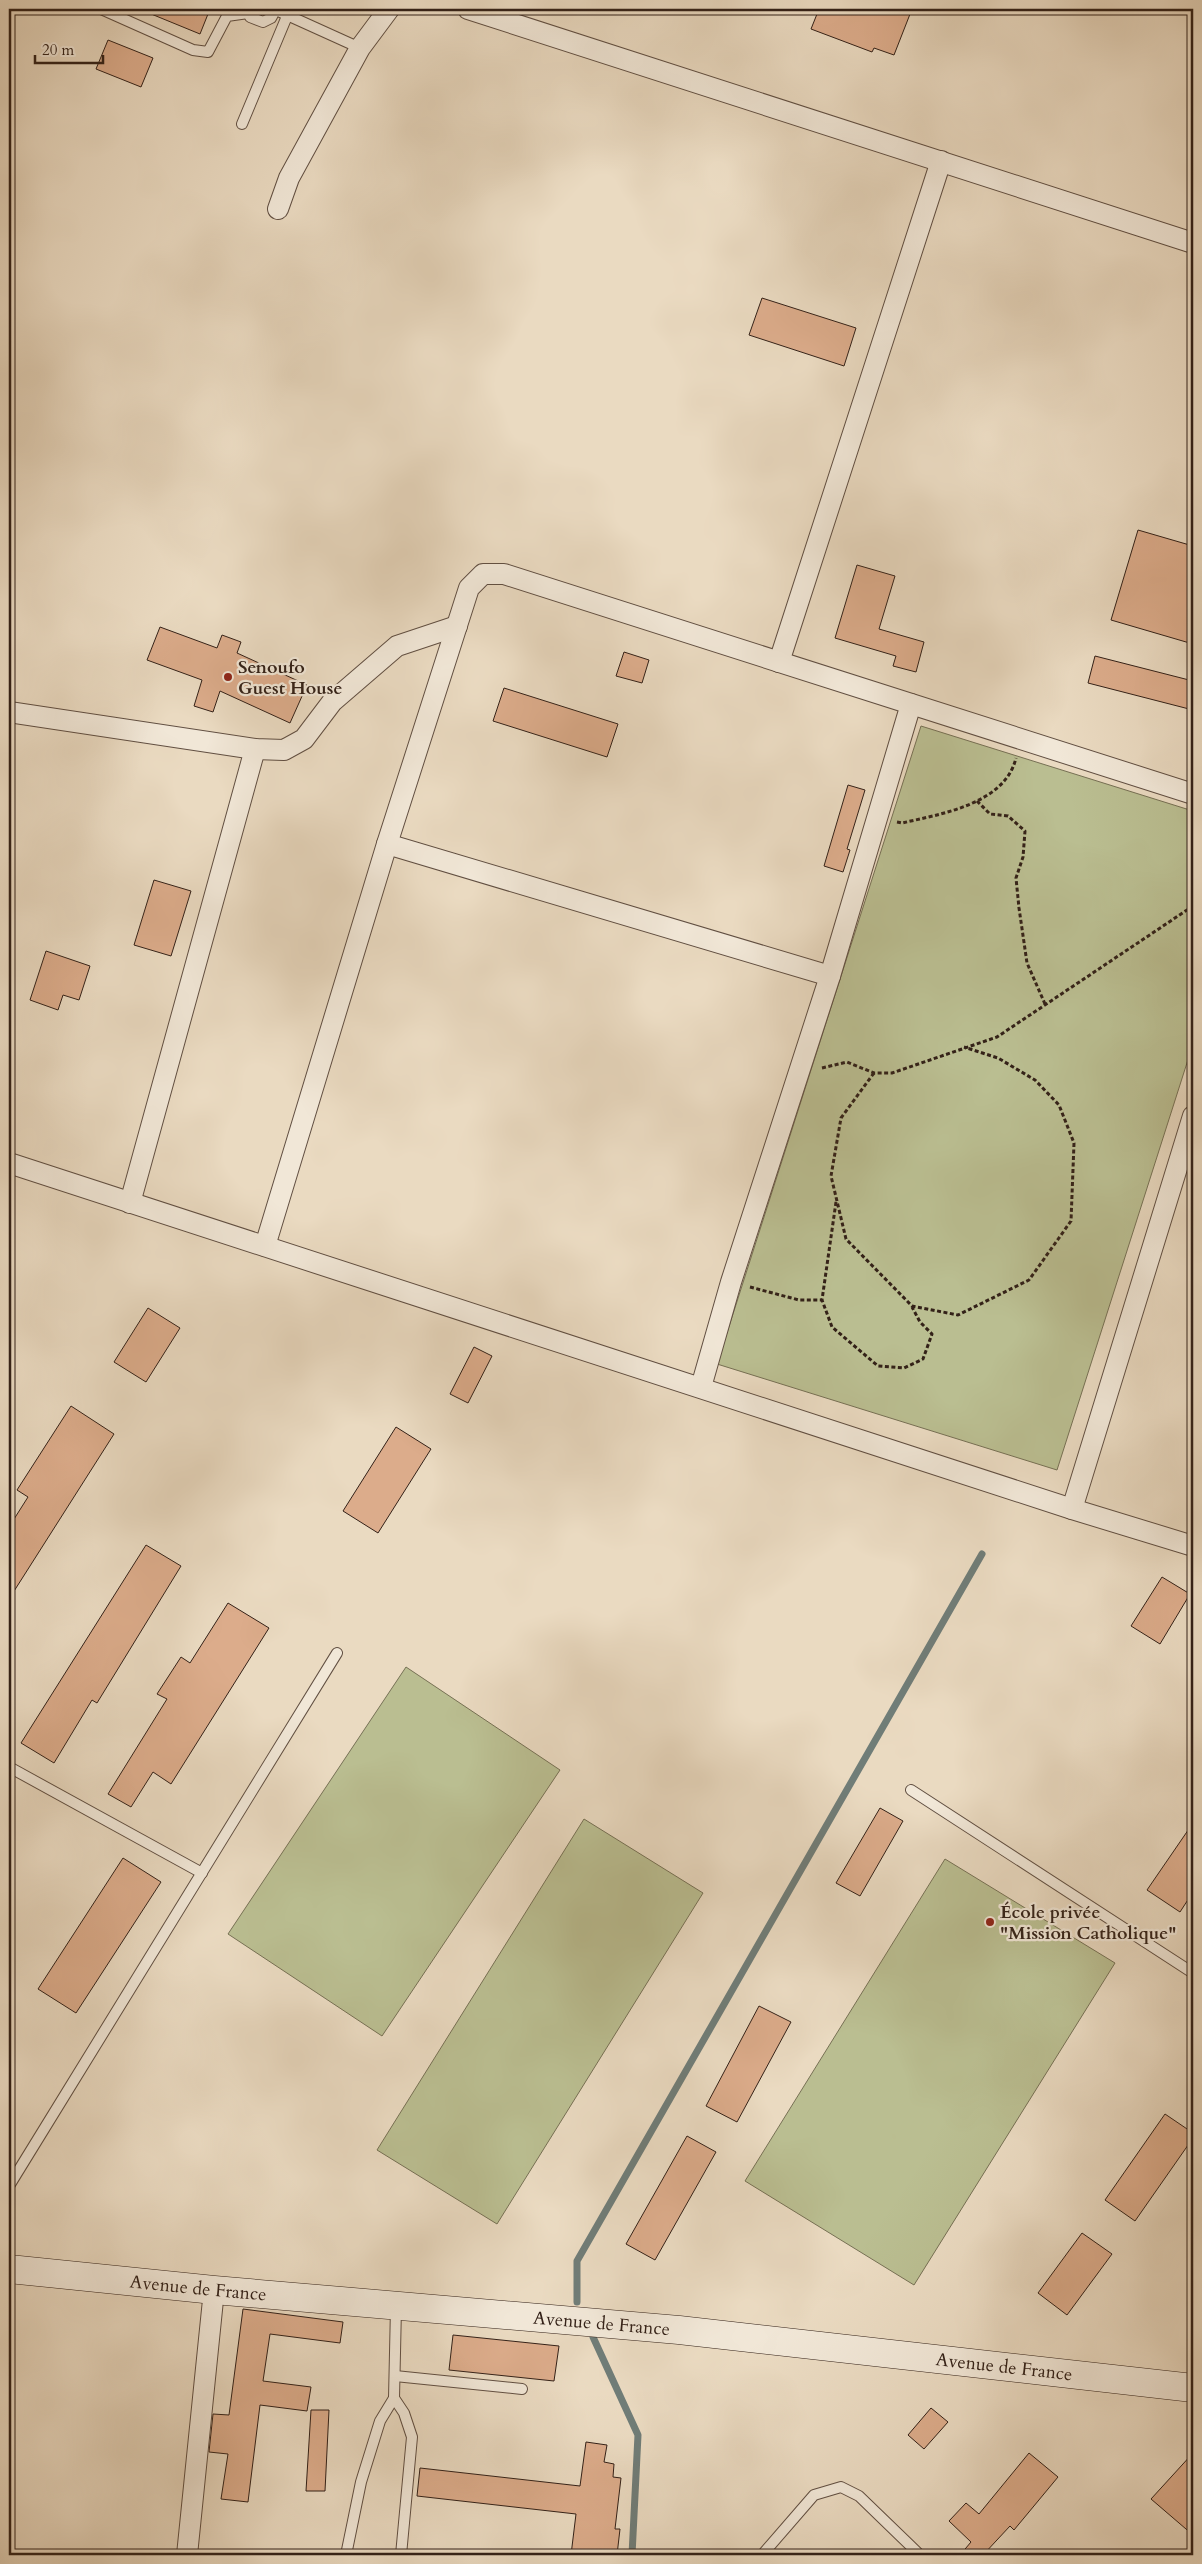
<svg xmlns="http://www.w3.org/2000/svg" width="1202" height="2564" font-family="Cardo,serif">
<rect width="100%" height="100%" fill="#eadac1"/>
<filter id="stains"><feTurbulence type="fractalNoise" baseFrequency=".004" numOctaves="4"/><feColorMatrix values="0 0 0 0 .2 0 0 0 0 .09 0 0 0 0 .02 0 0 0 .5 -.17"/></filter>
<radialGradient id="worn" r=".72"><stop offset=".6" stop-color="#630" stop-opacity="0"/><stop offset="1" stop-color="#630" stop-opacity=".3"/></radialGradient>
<g fill="#babe91" stroke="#767054">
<polygon points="921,726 1193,811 1193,1044 1057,1470 717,1364"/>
<polygon points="406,1667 560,1770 382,2036 228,1934"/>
<polygon points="584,1819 703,1893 497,2224 377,2150"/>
<polygon points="945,1859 1115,1963 914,2285 745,2181"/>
</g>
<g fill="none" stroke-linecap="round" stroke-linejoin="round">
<g stroke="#707d78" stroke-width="7">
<polyline points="577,2302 577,2261 982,1554"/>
<polyline points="593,2337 638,2435 632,2555"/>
</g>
</g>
<g fill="#dcac8b" stroke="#332118">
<polygon points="139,9 210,9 200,34"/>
<polygon points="819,9 912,9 894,55 874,48 872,52 811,29"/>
<polygon points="108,40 153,58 141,87 96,69"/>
<polygon points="762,298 856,328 844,366 749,335"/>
<polygon points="1138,530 1193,546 1193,644 1111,620"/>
<polygon points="857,565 895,576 879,629 924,642 916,672 893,666 896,656 835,638"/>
<polygon points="160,627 217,648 222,635 241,642 237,653 307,685 290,723 220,691 213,712 194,706 202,680 147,660"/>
<polygon points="624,652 649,660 642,683 616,676"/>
<polygon points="1095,656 1193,681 1193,710 1088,683"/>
<polygon points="504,688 618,724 607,757 493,721"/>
<polygon points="848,785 865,790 847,849 850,850 843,872 824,866"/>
<polygon points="154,880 191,891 171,956 134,945"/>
<polygon points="46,951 90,966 79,1000 63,995 58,1010 30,1000"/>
<polygon points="148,1308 180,1328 146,1382 114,1362"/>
<polygon points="474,1347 492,1356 468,1403 450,1394"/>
<polygon points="71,1406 114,1434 9,1599 9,1527 28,1497 17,1490"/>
<polygon points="396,1427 431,1449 378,1533 343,1511"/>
<polygon points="146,1545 181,1566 97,1703 92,1700 54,1763 21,1743"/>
<polygon points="1162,1577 1190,1594 1160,1644 1131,1626"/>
<polygon points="228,1603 269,1628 171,1784 153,1772 131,1807 108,1794 167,1699 157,1694 181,1657 190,1663"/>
<polygon points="880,1808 903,1821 860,1896 836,1883"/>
<polygon points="1193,1823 1193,1892 1180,1912 1147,1890"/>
<polygon points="123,1858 161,1882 76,2013 38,1989"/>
<polygon points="759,2006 791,2022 737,2122 706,2106"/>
<polygon points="1165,2114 1193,2133 1193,2138 1135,2221 1105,2200"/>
<polygon points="687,2136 716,2152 655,2260 626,2244"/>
<polygon points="1082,2233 1112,2254 1067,2315 1038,2293"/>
<polygon points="243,2309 343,2322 340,2343 270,2334 263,2381 311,2387 307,2411 260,2405 248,2502 221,2499 228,2454 209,2452 213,2414 229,2415"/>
<polygon points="453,2335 559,2346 554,2381 449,2370"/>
<polygon points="931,2408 948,2422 924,2449 908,2435"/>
<polygon points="311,2410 329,2410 325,2491 306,2491"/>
<polygon points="586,2442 607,2445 604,2462 614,2464 613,2477 621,2478 615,2529 620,2529 617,2555 571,2555 576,2514 417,2496 420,2468 580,2486"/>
<polygon points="1029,2453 1058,2477 1014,2530 1010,2526 983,2555 960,2555 971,2542 949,2521 966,2503 979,2514"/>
<polygon points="1193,2453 1193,2535 1151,2499"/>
</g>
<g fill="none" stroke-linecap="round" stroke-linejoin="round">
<g stroke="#614f42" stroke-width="12">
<g id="lane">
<polyline points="101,9 193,50 208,52 227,16 248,13"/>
<polyline points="247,9 250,17 263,22 271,18 276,9"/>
<polyline points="276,10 360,48"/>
<polyline points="242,124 290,9"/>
<polyline points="9,1767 202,1873"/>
<polyline points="911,1790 1193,1973"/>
<polyline points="9,2186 337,1653"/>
<polyline points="395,2376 522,2389"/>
<polyline points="394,2398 404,2413 412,2437 401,2555"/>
<polyline points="346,2555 361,2482 380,2421 394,2398 396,2307"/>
<polyline points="762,2555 814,2495 841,2487 859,2496 920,2555"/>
</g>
</g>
<g stroke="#614f42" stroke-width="22">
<g id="street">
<polyline points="468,9 1193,243"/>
<polyline points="278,209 289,178 360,48 389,9"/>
<polyline points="779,662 941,161"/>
<polyline points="9,712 255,749 284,750 304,739 332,702 397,646 457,626"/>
<polyline points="387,844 830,976"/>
<polyline points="9,1163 1072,1509 1193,1546"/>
<polyline points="130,1203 255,749"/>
<polyline points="265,1246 387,844 469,588 483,574 504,574 1193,794"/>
<polyline points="701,1387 731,1282 830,976 911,704"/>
<polyline points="1072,1509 1193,1116"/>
<polyline points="187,2555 214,2290"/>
</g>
</g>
<g stroke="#332118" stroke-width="29">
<g id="secondary">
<path id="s1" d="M9 2269 214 2290 679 2330 1193 2388"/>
</g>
</g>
<g stroke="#332118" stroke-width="3" stroke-dasharray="4 2.5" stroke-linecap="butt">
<polyline points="977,801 990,814 1008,816 1025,831 1023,857 1016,878 1019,908 1027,963 1045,1004"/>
<path d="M897 822 902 823C941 814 1005 804 1016 758"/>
<polyline points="822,1068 847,1062 874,1073 892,1073 997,1037 1193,906"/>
<polyline points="874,1073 841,1118 831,1176 846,1239 912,1306 958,1315 1029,1280 1071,1221 1074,1143 1059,1105 1035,1080 998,1058 964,1047"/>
<polyline points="836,1202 822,1300 832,1327 878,1366 904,1368 923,1359 932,1334 920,1322 912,1307"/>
<polyline points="750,1287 799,1300 822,1300"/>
</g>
<use href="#lane" stroke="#f1e7d7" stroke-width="10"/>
<use href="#street" stroke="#f1e7d7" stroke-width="20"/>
<use href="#secondary" stroke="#f1e7d7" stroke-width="28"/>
</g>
<g fill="#8f2418" stroke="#f1e7d7" stroke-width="2">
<circle cx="228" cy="677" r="5"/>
<circle cx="990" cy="1922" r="5"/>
</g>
<g text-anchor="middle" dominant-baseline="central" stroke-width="4.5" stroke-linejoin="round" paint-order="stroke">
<g font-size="18" font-weight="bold" fill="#332118" stroke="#f1e7d7" text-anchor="start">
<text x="238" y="667">Senoufo<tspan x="238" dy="21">Guest House</tspan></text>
<text x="1000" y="1912">École privée<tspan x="1000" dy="21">"Mission Catholique"</tspan></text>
</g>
<g font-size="18" fill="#332118" stroke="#f1e7d7">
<text stroke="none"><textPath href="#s1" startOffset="190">Avenue de France</textPath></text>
<text stroke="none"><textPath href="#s1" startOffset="595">Avenue de France</textPath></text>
<text stroke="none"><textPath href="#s1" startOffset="1000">Avenue de France</textPath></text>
</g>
</g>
<rect width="1202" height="2564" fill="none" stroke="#eadac1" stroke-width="30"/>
<rect x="10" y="10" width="1182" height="2544" fill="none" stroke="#332118" stroke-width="2.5"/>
<rect x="15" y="15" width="1172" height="2534" fill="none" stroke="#332118"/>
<path d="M35 55v8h68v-8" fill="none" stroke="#332118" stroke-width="2.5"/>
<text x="42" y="55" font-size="15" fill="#332118" stroke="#f1e7d7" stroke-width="4" paint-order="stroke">20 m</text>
<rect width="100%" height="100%" filter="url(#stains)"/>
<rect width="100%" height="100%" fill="url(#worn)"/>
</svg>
